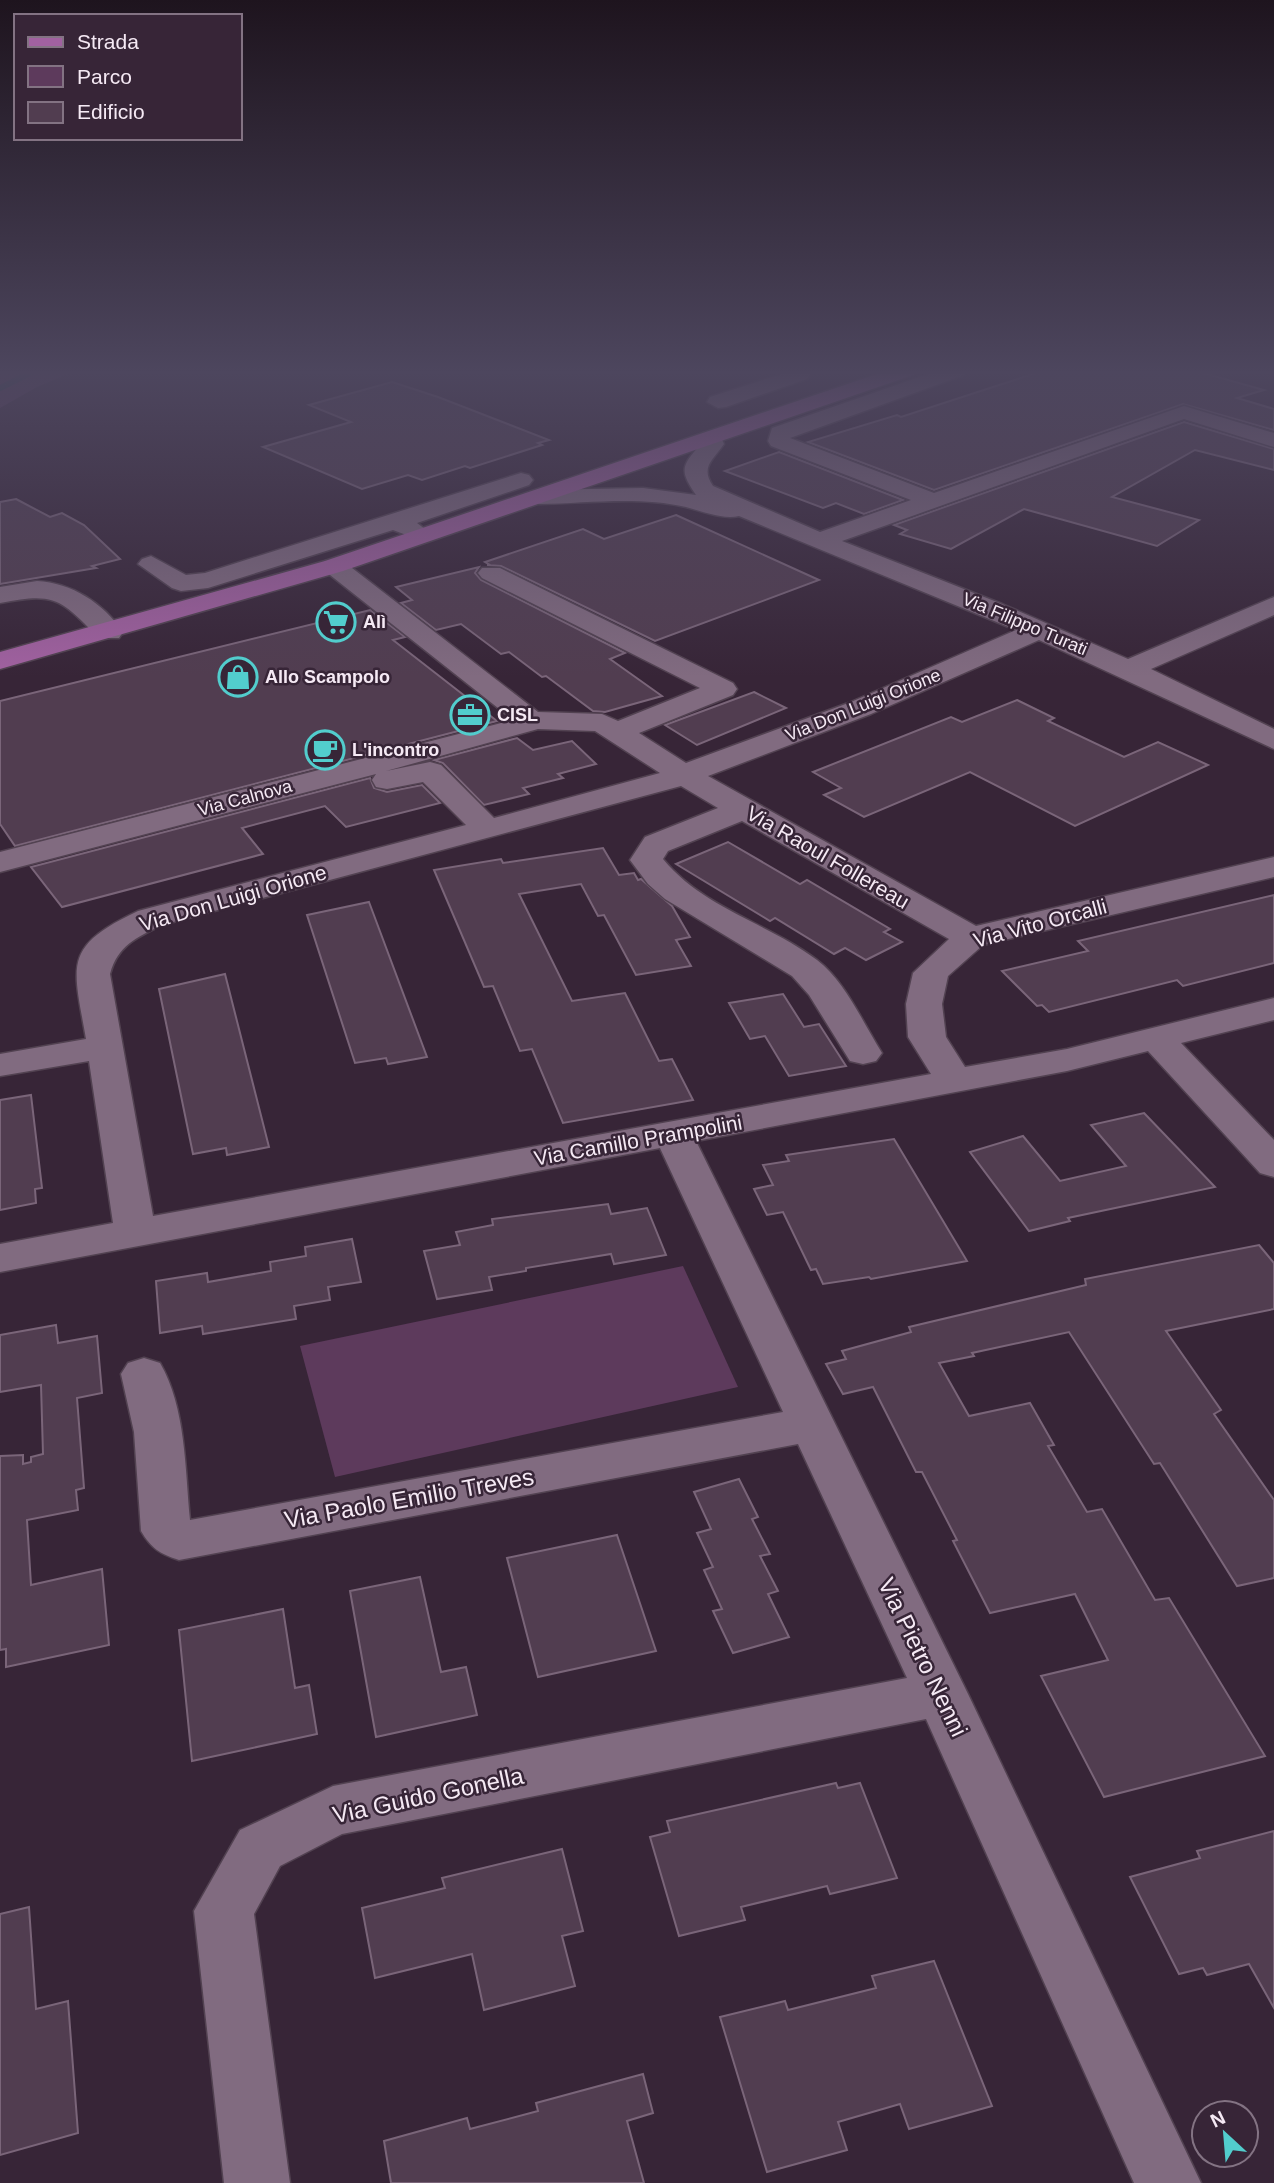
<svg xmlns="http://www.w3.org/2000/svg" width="1274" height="2183" font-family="Arial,sans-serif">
<rect width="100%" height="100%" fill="#372537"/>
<g fill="#5d3a5c">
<polygon points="0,371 75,371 37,387 0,408"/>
<polygon points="683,1266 738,1387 335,1477 300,1346"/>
</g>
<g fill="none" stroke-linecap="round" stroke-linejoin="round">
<polyline stroke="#0b4848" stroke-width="6" points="0,388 34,371"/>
</g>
<g fill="#513d50" stroke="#7a6579" stroke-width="2">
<polygon points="1042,371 1196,371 1264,390 1237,398 1274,409 1274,430 1183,404 934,490 808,442 897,415 901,417"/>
<polygon points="392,382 438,397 549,440 538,443 542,445 470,468 465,466 422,480 408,475 362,489 263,447 351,422 309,405"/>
<polygon points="1184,422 1274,449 1274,470 1195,450 1112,497 1199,520 1157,546 1024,509 951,549 900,534 907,530 894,525"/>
<polygon points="779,452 903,500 864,514 836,503 823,508 725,471"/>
<polygon points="16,499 50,517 62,513 84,525 120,559 92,566 96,568 0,584 0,502"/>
<polygon points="676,515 819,580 655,641 501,566 487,565 490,565 485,562 583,529 604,539"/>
<polygon points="479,567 475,573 481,580 625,653 610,659 662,696 605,712 593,711 546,676 542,677 509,652 501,654 461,624 436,630 401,603 412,600 396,587"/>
<polygon points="370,610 405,637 393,640 497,721 15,846 0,824 0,701"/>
<polygon points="754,692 786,708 697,745 665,725"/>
<polygon points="1017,700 1054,718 1048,721 1124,757 1158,742 1208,765 1075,826 970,772 864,817 824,795 841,788 813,772 951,717 962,722"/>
<polygon points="517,738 533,750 572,741 596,764 558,774 563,778 523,788 529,794 484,805 443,763 434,760"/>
<polygon points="370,778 374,788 387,792 422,785 440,803 346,827 325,806 242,828 263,854 62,907 31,867"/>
<polygon points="728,842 800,884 807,880 890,929 884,932 902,942 866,960 845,948 834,954 775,918 770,921 676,864"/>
<polygon points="603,848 619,875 634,873 638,880 641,879 672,906 690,937 676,940 691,966 636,975 604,915 598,916 581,884 519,894 572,1001 625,993 659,1061 672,1059 693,1100 563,1123 532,1049 520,1051 493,986 484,987 434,870 501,859 503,863"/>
<polygon points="1274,895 1274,963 1183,986 1177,980 1049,1012 1042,1005 1037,1006 1002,971 1088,951 1078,941"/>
<polygon points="369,902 427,1057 388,1064 386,1058 355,1063 307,915"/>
<polygon points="225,974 269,1147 227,1155 226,1148 193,1154 159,989"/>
<polygon points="783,994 804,1027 819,1024 846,1066 789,1076 765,1036 750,1039 729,1003"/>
<polygon points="31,1095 42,1188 35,1189 36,1203 0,1210 0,1100"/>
<polygon points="1144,1113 1215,1187 1068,1218 1070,1221 1029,1231 970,1152 1023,1136 1060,1181 1126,1166 1091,1125"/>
<polygon points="894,1139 967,1261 871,1279 869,1277 823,1284 816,1269 811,1270 783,1212 767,1215 754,1189 773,1185 763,1165 789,1161 786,1155"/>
<polygon points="608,1204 611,1214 647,1208 666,1255 614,1264 611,1254 526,1268 526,1271 489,1277 492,1290 437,1299 424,1251 460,1245 456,1232 493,1225 492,1219"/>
<polygon points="352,1239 361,1282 328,1287 330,1300 294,1306 296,1319 203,1334 202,1326 160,1333 156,1281 207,1273 208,1282 271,1271 270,1262 306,1256 305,1247"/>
<polygon points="1259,1245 1274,1263 1274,1309 1166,1331 1221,1410 1214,1414 1274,1500 1274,1578 1237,1586 1160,1463 1154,1464 1069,1332 972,1353 974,1356 939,1363 969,1416 1030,1403 1054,1445 1048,1446 1087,1512 1102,1509 1155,1600 1169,1598 1265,1756 1104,1797 1041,1676 1108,1660 1075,1594 990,1613 953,1541 957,1540 922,1472 916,1472 873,1387 843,1394 826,1364 846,1359 842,1351 911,1332 909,1327 1086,1285 1085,1279"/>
<polygon points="56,1325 58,1343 97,1336 102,1393 77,1398 84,1488 76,1490 78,1510 27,1520 31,1585 102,1569 109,1645 6,1667 6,1649 0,1650 0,1456 23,1455 23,1464 31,1462 31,1457 43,1454 41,1385 0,1392 0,1335"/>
<polygon points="739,1479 758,1517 752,1519 770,1554 760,1556 778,1591 768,1594 789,1637 733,1653 713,1611 722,1609 704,1570 713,1567 697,1533 711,1529 694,1492"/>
<polygon points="617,1535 656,1651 538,1677 507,1558"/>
<polygon points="420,1577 441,1672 466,1667 477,1715 376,1737 350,1591"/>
<polygon points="283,1609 295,1688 309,1685 317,1734 192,1761 179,1630"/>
<polygon points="836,1783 838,1788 860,1783 897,1878 830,1894 827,1886 741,1907 745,1920 679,1936 650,1837 670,1832 667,1821"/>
<polygon points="1274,1831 1274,2008 1249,1964 1207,1975 1203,1968 1179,1974 1130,1877 1200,1858 1197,1851"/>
<polygon points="562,1849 583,1931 562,1936 575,1986 484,2010 472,1954 375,1978 362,1908 445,1888 442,1878"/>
<polygon points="29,1907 36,2009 68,2001 78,2133 0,2155 0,1914"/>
<polygon points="934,1961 992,2106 909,2129 900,2104 838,2122 847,2150 767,2172 720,2017 785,2001 788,2010 876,1988 872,1976"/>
<polygon points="643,2074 653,2113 627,2121 644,2183 391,2183 384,2141 467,2118 470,2129 538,2111 536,2103"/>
</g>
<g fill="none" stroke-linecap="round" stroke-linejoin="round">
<g stroke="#524251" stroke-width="3">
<g id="minor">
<polygon points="791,371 808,371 810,375 807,379 726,407 718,408 707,402 710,397"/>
<path d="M937 371H967L964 375 790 438 934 493 1184 406 1274 433V447L1184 419 842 541 1002 604 1128 659 1274 597V615L1151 669 1274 729V749L1039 640 871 714 708 776 976 926 1274 857V877L983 945 948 976 942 1004 946 1037 965 1067 1067 1049 1274 998V1020L1181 1043 1274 1140V1177L1260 1173 1148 1051 1067 1071 696 1141 968 1694 1201 2183H1134L926 1719 342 1834 280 1866 254 1914 290 2183H224L194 1911 240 1830 333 1786 907 1678 798 1444 179 1560C160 1554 151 1548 141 1531L134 1432 121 1374 128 1363 144 1358 160 1363C186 1408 185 1469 190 1520L783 1412 660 1148 0 1272V1244L113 1223 89 1061 0 1076V1054L86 1039C73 964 62 947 138 911L466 825 423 782 387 789 376 787 372 780 376 774 0 872V852L513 720 325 571 321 566 325 561H343L538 712 602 714 618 721 700 688 482 578 478 573 482 568H500L733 683 737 689 733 695 639 733 686 763 851 702 1016 630 739 516C723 520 702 511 686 507 640 496 587 503 540 504L532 502 528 497 532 492 540 490 643 488 696 495C679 470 681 466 702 443L700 438 703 433H719L724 444C713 460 700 467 713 486L820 532 911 500 771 446 768 441 772 428ZM538 729 595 731 660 773 494 818 441 765 430 762 386 771ZM681 786 718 808 645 837 630 860 648 884 665 899 792 976 809 995 850 1061 863 1064 876 1061 882 1053C863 1023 845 981 817 960 768 923 703 908 663 859L668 851 742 821 949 939 913 973 906 1004 908 1037 931 1074 153 1216 110 974C118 945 136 938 162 925Z"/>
<polygon points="521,473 529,475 533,480 529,485 417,523 429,532 426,537 417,539 393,530 208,588 181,591 172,588 138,564 142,559 151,556 186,575 205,573"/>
<path d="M37 581C72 583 103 603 123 632L119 638H99C60 599 56 592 0 603V587Z"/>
</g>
</g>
<g stroke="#524251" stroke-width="3">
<polygon id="major" points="886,371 916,371 913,375 343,571 0,669 0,652 325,561"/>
</g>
<use href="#minor" fill="#816b80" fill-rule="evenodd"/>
<use href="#major" fill="#a161a0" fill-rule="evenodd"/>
</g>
<linearGradient id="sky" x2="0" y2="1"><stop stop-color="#1e141e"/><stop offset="0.55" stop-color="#4d465e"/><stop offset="1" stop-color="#4d465e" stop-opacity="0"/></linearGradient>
<rect width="1274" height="677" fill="url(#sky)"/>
<defs>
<g id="supermarket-ring" transform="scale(2.0125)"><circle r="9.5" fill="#372537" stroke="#52cdcd" stroke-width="1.5"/><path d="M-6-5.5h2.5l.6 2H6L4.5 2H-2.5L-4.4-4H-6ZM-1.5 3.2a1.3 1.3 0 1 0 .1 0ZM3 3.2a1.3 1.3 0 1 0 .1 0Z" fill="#52cdcd"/></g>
<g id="shop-ring" transform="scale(2.0125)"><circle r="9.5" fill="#372537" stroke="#52cdcd" stroke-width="1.5"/><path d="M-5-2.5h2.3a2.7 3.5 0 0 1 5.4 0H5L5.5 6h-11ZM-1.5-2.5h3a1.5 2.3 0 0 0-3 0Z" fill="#52cdcd"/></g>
<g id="office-ring" transform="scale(2.0125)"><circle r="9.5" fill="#372537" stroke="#52cdcd" stroke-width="1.5"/><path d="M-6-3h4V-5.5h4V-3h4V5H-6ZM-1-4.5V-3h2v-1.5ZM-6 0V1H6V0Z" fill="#52cdcd"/></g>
<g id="cafe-ring" transform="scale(2.0125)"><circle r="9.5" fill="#372537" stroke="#52cdcd" stroke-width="1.5"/><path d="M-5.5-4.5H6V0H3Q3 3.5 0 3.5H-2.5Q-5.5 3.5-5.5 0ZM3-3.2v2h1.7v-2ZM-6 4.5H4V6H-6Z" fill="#52cdcd"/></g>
</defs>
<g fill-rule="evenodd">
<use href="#supermarket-ring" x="336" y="622"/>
<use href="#shop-ring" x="238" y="677"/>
<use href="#office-ring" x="470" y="715"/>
<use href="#cafe-ring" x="325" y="750"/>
</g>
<g text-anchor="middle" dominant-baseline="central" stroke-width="5" stroke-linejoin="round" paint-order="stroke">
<g font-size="18" font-weight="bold" fill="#f5e9f4" stroke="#372537" text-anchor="start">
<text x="363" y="622">Alì</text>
<text x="265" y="677">Allo Scampolo</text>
<text x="497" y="715">CISL</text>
<text x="352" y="750">L'incontro</text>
</g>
<g font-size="18" fill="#f5e9f4" stroke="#372537">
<text transform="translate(1025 624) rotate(23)">Via Filippo Turati</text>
<text transform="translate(863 705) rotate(-22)">Via Don Luigi Orione</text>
<text transform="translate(245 798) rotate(-15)">Via Calnova</text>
</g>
<g font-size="21" fill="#f5e9f4" stroke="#372537">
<text transform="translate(828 857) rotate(30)">Via Raoul Follereau</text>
<text transform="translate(233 898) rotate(-16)">Via Don Luigi Orione</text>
<text transform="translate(1040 923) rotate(-15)">Via Vito Orcalli</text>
<text transform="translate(638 1140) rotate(-10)">Via Camillo Prampolini</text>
</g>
<g font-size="24" fill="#f5e9f4" stroke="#372537">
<text transform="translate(409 1498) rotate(-10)">Via Paolo Emilio Treves</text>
<text transform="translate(923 1657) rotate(64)">Via Pietro Nenni</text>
<text transform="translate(428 1795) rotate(-12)">Via Guido Gonella</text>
</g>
</g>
<rect x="14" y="14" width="228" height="126" fill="#372537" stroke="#837383" stroke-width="2"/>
<rect x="28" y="37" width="35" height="10" fill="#a161a0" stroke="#837383" stroke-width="2"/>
<text x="77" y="49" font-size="21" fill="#f5e9f4">Strada</text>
<rect x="28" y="66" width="35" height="21" fill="#5d3a5c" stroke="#837383" stroke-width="2"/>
<text x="77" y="84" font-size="21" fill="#f5e9f4">Parco</text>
<rect x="28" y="102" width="35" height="21" fill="#513d50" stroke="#837383" stroke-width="2"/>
<text x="77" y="119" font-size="21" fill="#f5e9f4">Edificio</text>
<g transform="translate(1225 2134) rotate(334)"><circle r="33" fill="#372537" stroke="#837383" stroke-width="2"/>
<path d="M0-5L12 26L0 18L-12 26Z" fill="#52cdcd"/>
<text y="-10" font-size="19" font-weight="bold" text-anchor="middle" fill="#f5e9f4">N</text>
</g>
</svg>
